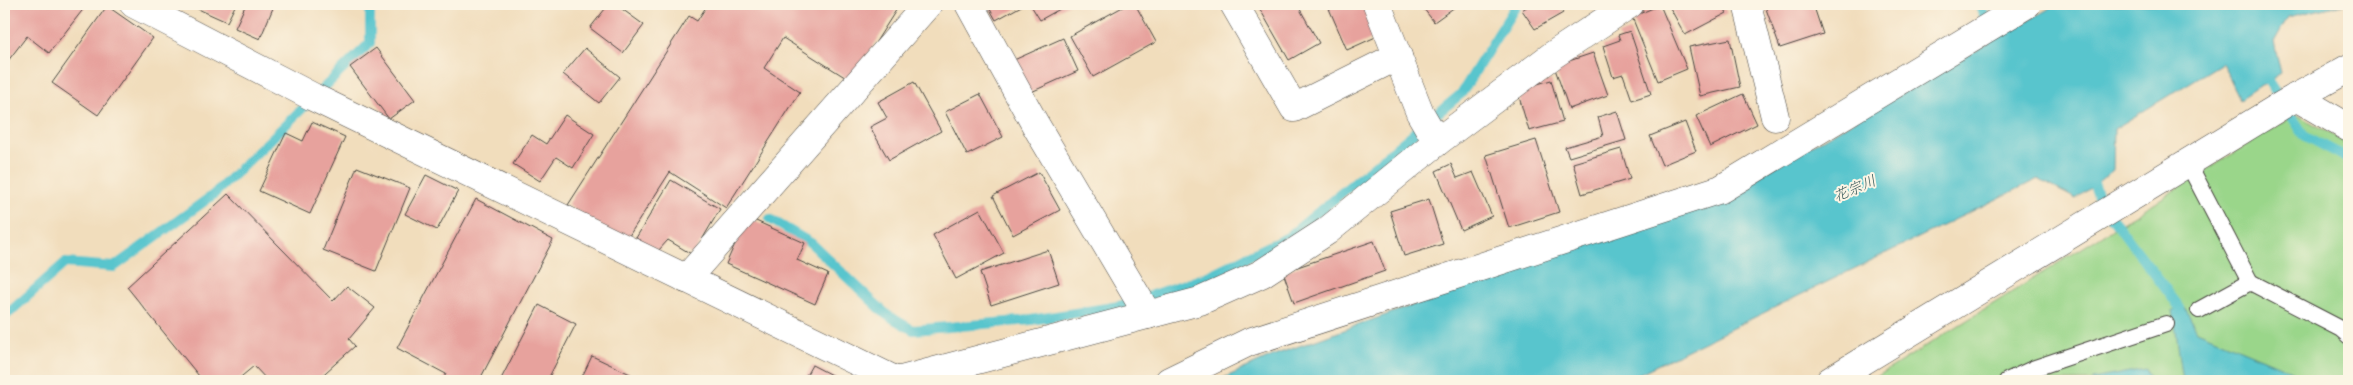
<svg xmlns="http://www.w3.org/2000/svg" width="2353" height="385" font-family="'Playpen Sans','Klee One',sans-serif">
<rect width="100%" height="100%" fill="#fcf5e5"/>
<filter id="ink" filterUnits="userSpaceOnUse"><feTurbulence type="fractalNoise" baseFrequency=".02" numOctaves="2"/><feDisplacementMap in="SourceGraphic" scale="10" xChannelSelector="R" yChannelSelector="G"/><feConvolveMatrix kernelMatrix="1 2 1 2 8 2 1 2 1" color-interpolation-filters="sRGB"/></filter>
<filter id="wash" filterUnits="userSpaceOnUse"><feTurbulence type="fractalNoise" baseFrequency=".0096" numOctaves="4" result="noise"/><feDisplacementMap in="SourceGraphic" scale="20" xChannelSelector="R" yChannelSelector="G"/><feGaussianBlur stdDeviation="1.12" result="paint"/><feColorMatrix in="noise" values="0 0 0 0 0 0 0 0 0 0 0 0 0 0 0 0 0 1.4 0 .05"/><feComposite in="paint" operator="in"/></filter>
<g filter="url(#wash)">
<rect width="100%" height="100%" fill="#f1ddbc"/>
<polygon fill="#9ad68a" stroke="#62805a" points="2296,114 2349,144 2349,381 1870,381"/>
<g fill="#58c5cd" stroke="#42787c">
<polygon points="2057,4 2343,4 2288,17 2274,42 2281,73 2240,100 2222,63 2114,129 2113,170 2076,199 2038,179 1624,381 1217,381 1277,354 1734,190"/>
<polygon points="2185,308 2197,331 2292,371 2306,381 2183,381 2173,310"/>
<polygon points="2145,369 2150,381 2092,381 2093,379"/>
</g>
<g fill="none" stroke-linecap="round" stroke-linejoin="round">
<g stroke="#58c5cd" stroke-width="10">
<polyline points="1980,4 1999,54"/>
<polyline points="2261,70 2304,135 2349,159"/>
<polyline points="2089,173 2101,203 2180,308"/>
<polyline points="770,219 811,243 887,315 913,330 1031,320 1119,306 1203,278 1288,237 1461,94 1517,4"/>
<polyline points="4,317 65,263 114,267 213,195 370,43 370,4"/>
</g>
</g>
<g id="blocks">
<g fill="#e7a29d">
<polygon points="4,4 81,4 85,7 49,53 27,36 4,66"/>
<polygon points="187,4 236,4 227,22"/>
<polygon points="246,4 262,4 273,8 260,39 235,28"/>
<polygon points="609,4 615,4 644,25 623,53 590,28"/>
<polygon points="708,4 900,4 851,81 783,38 764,68 800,92 726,208 670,172 625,242 568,205 689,16 697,21"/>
<polygon points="987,4 1025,4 996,20"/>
<polygon points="1030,4 1069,4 1040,20"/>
<polygon points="1128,4 1135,4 1156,42 1093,77 1070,36"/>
<polygon points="1257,4 1297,4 1319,43 1289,60"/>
<polygon points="1327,4 1367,4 1380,35 1347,50"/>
<polygon points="1420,4 1459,4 1434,22"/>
<polygon points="1531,4 1557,4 1563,13 1535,29 1522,10"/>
<polygon points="1673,4 1722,4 1727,13 1685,35 1669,6"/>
<polygon points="1771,4 1813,4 1823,34 1780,48 1765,6"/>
<polygon points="1660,5 1687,69 1658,81 1632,17"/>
<polygon points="107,6 153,38 98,115 52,83"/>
<polygon points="1630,31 1651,94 1632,100 1623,74 1613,77 1603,46 1620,40 1618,35"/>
<polygon points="1063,38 1078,71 1029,93 1014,60"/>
<polygon points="1730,39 1740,87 1700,96 1689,47"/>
<polygon points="376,48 415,100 389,119 350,67"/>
<polygon points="585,48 620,77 599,103 563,74"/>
<polygon points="1593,53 1608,95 1569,109 1554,66"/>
<polygon points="1551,80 1563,122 1529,131 1517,90"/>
<polygon points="914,82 941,131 889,160 870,127 887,118 878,102"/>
<polygon points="980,94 1003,137 967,155 945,112"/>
<polygon points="1743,94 1757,124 1710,147 1696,116"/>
<polygon points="1617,111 1626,140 1569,157 1565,147 1603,136 1598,117"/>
<polygon points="565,115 594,134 573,168 556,157 540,181 513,164 532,135 546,144"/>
<polygon points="312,122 345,137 310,214 259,191 286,133 303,141"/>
<polygon points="1685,122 1696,151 1662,165 1650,136"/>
<polygon points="1536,140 1559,212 1509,228 1486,155"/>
<polygon points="1621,149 1630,179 1582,194 1573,163"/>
<polygon points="1451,164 1457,178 1473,172 1492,216 1461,230 1436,171"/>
<polygon points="357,167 410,188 376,271 323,250"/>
<polygon points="1039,172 1060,210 1013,235 993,196"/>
<polygon points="426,175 458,191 437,230 405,214"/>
<polygon points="671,180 720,209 693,255 668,240 658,251 636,238"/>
<polygon points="228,194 333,301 347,286 375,308 349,339 355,346 316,381 268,381 254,366 236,381 203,381 127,287"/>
<polygon points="476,199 553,240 479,381 442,381 446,374 397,348"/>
<polygon points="1429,199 1443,244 1404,256 1390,211"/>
<polygon points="980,209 1004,253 956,279 933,235"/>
<polygon points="747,217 805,243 797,260 828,274 815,304 726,264"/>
<polygon points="1374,241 1385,271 1294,303 1283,272"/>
<polygon points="1048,250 1059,283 991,305 980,272"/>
<polygon points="539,305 576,324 547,381 500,381"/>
<polygon points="592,356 645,381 580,381"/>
<polygon points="812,365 843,381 803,381"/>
</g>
</g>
</g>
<g filter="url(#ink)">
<use href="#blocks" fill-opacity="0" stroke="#494641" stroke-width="1"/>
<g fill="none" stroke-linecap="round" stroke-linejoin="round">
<g stroke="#494641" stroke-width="18">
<g id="lane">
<polyline points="2188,163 2250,282"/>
<polyline points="2199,310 2250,282 2341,329 2349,336"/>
<polyline points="2007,381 2035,368 2166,324"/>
</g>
</g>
<g stroke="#494641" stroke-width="29">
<g id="street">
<polyline points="134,4 313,97 897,381"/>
<polyline points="969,4 1035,124 1148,315"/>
<polyline points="1234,4 1294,108 1398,56"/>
<polyline points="1377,4 1420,113 1437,142"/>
<polyline points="1747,4 1775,117"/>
<polyline points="2296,97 2349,128"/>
<polyline points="686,279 928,4"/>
<polyline points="897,381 1200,301 1261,274 1327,231 1437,142 1553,55 1630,4"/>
<polyline points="1169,381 1249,342 1721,189 2027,4"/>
<polyline points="1830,381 2284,104 2349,68"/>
</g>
</g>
<use href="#lane" stroke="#fff" stroke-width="16"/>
<use href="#street" stroke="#fff" stroke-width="28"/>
</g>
</g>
<g text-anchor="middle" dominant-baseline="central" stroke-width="4" stroke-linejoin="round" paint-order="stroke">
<g font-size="15" font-style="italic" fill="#38595c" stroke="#fcf5e5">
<text transform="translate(1854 187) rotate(-23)">花宗川</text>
</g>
</g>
<rect width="2353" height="385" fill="none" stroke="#fcf5e5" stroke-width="20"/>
</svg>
